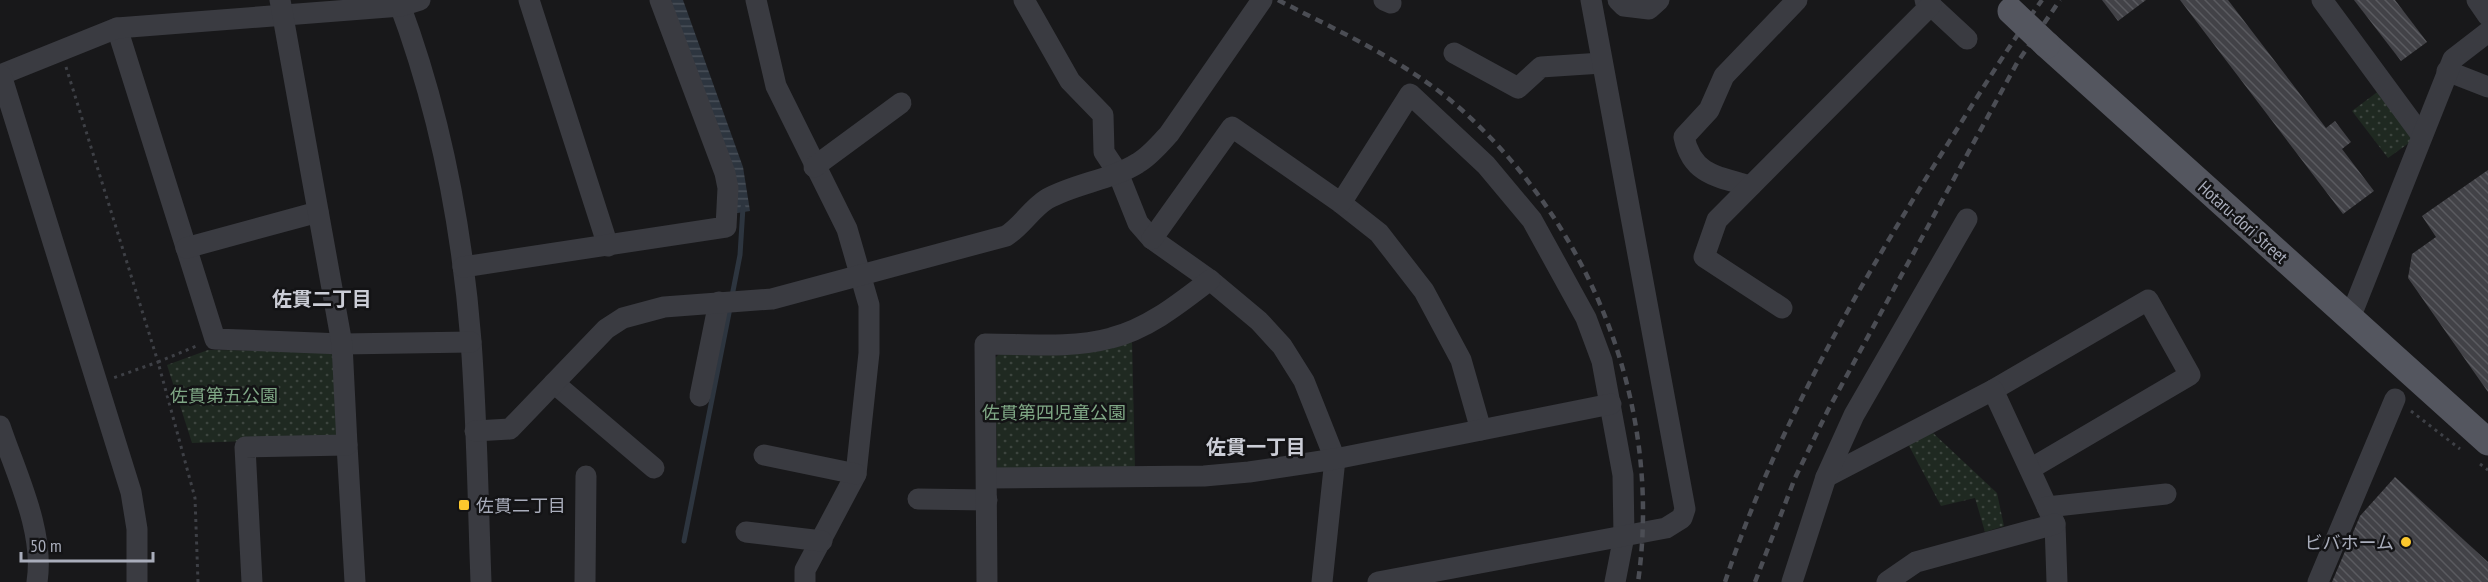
<svg xmlns="http://www.w3.org/2000/svg" width="2488" height="582" font-family="'PT Sans Narrow','Noto Sans JP',sans-serif">
<defs>
<pattern id="park-dots" width="8" height="8" patternUnits="userSpaceOnUse" patternTransform="scale(1.5)"><rect width="8" height="8" fill="#1f2921"/><path d="M2 2h.1M6 6h.1" fill="none" stroke="#3d453f" stroke-width="1.8" stroke-linecap="round"/></pattern>
<pattern id="water-rules" width="6" height="5" patternUnits="userSpaceOnUse" patternTransform="scale(1.5)"><rect width="6" height="5" fill="#2d353f"/><path d="M0 2.5h6" fill="none" stroke="#495059"/></pattern>
<pattern id="building-back-hatch" width="6" height="6" patternUnits="userSpaceOnUse" patternTransform="scale(1.5)"><rect width="6" height="6" fill="#424247"/><path d="M-1 5l2 2M0 0l6 6M5-1l2 2" fill="none" stroke="#5a5b60"/></pattern>
</defs>
<rect width="100%" height="100%" fill="#18181a"/>
<g fill="url(#park-dots)">
<polygon points="2380,90 2416,138 2388,158 2352,111"/>
<polygon points="1132,340 1135,469 997,468 995,358 1001,352"/>
<polygon points="208,350 333,351 338,438 192,443 167,365"/>
<polygon points="1932,432 1997,493 2004,526 1985,532 1975,498 1941,506 1908,444"/>
</g>
<polygon fill="url(#water-rules)" points="671,0 683,0 743,167 750,211 737,213"/>
<g fill="none" stroke-linecap="round" stroke-linejoin="round">
<g stroke="#2d353f" stroke-width="5">
<polyline points="732,296 740,255 743,207"/>
<polyline points="684,541 730,308"/>
</g>
</g>
<g fill="url(#building-back-hatch)">
<polygon points="2102,0 2146,0 2118,21"/>
<polygon points="2180,0 2228,0 2326,128 2335,121 2351,142 2342,149 2374,191 2343,214"/>
<polygon points="2354,0 2395,0 2427,42 2401,61"/>
<polygon points="2488,170 2488,392 2408,278 2412,254 2436,237 2422,216"/>
<polygon points="2395,477 2488,562 2488,582 2332,582 2360,516"/>
</g>
<g fill="none" stroke-linecap="round" stroke-linejoin="round">
<g stroke="#3e4046" stroke-width="3" stroke-dasharray="3 4.5" stroke-linecap="butt">
<polyline points="66,67 158,362 113,378"/>
<polyline points="2411,411 2460,449"/>
<polyline points="2480,464 2488,470"/>
<polyline points="198,582 195,498 158,362 199,345"/>
</g>
<g stroke="#3a3b41" stroke-width="21">
<path d="M398 0C439 108 462 227 471 341 477 421 478 502 481 582"/>
<polyline points="529,0 608,246"/>
<polyline points="756,0 776,86 847,229 869,305 869,353 856,474 805,570 805,582"/>
<polyline points="1024,0 1070,81 1103,115 1104,152 1118,173 1138,223 1152,239 1210,280 1259,321 1282,346 1304,381 1335,459 1322,582"/>
<polyline points="1384,0 1391,3"/>
<polyline points="1618,0 1624,6 1649,9 1659,0"/>
<polyline points="1925,0 1967,39"/>
<polyline points="2322,0 2422,136"/>
<polyline points="2477,0 2488,16"/>
<polyline points="117,28 215,339 342,344 471,342"/>
<polyline points="1454,53 1518,88 1541,67 1602,63"/>
<polyline points="2447,71 2488,87"/>
<polyline points="0,75 117,28 401,6 420,0"/>
<polyline points="1,75 131,492 137,529 137,582"/>
<polyline points="814,167 901,103"/>
<path d="M1751 186C1718 177 1692 175 1684 137L1709 110 1724 76 1797 0"/>
<polyline points="1341,203 1379,233 1424,291 1461,360 1481,430"/>
<polyline points="1152,239 1232,127 1341,203 1410,94 1486,165 1532,220 1586,318 1602,361 1623,475 1624,536 1615,582"/>
<polyline points="186,248 318,212"/>
<polyline points="463,267 726,227 728,188 725,173 660,0"/>
<polyline points="1782,308 1704,257 1717,220 1931,5"/>
<polyline points="2350,318 2453,59 2488,32"/>
<polyline points="554,383 654,468"/>
<polyline points="1993,390 2148,300 2190,375 2030,469"/>
<polyline points="700,396 719,302"/>
<path d="M0 426C16 474 45 531 37 582"/>
<path d="M475 431 510 429 606 329 623 318 664 307 772 299 1006 236C1022 226 1031 209 1047 199 1076 183 1111 180 1138 163 1150 156 1160 144 1169 134L1262 0"/>
<polyline points="347,445 355,582"/>
<polyline points="764,455 856,474"/>
<polyline points="1826,477 1993,390 2055,524 2057,582"/>
<polyline points="987,478 1204,476 1249,472 1335,459 1611,404"/>
<polyline points="918,499 987,500"/>
<polyline points="2047,507 2166,494"/>
<polyline points="746,532 822,541"/>
<polyline points="252,582 245,447 347,445 342,344 280,0"/>
<polyline points="585,582 586,476"/>
<path d="M987 582 985 344C1026 344 1071 349 1111 338 1148 329 1180 303 1210 280"/>
<polyline points="1378,582 1666,528 1682,518 1685,509 1591,0"/>
<polyline points="1792,582 1826,477 1854,415 1967,219"/>
<polyline points="1887,582 1916,562 2055,524"/>
<polyline points="2318,582 2395,399"/>
</g>
<polyline stroke="#54565f" stroke-width="27" points="2047,45 2488,442"/>
<g stroke="#4b4d54" stroke-width="4.5" stroke-dasharray="8 6" stroke-linecap="butt">
<path d="M1278 0C1342 33 1410 63 1464 112 1593 229 1663 409 1638 582"/>
<path d="M1725 582C1773 437 1850 301 1930 172 1967 114 2002 55 2042 0"/>
<polyline points="1755,582 1795,478 1828,410 2017,63 2060,0"/>
</g>
<polyline stroke="#54565f" stroke-width="27" points="2011,11 2047,45"/>
</g>
<g fill="#fcc82d" stroke="#131315" stroke-width="2">
<rect x="458" y="499" width="12" height="12" rx="3"/>
<circle cx="2406" cy="542" r="6"/>
</g>
<g text-anchor="middle" dominant-baseline="central" stroke-width="5" stroke-linejoin="round" paint-order="stroke">
<g font-size="18" fill="#a9adbb" stroke="#131315">
<text transform="translate(2243 222) rotate(42)">Hotaru-dori Street</text>
</g>
<g font-size="18" fill="#7fa785" stroke="#131315">
<text x="224" y="395">佐貫第五公園</text>
<text x="1054" y="412">佐貫第四児童公園</text>
</g>
<g font-size="18" fill="#a9adbb" stroke="#131315" text-anchor="start">
<text x="476" y="505">佐貫二丁目</text>
<text x="2394" y="542" text-anchor="end">ビバホーム</text>
</g>
<g font-size="20" font-weight="bold" fill="#cbcdd6" stroke="#131315">
<text x="322" y="299">佐貫二丁目</text>
<text x="1256" y="447">佐貫一丁目</text>
</g>
</g>
<path d="M21 552v9h132v-9" fill="none" stroke="#a9adbb" stroke-width="3"/>
<text x="30" y="552" font-size="18" fill="#a9adbb" stroke="#131315" stroke-width="4.5" paint-order="stroke">50 m</text>
</svg>
